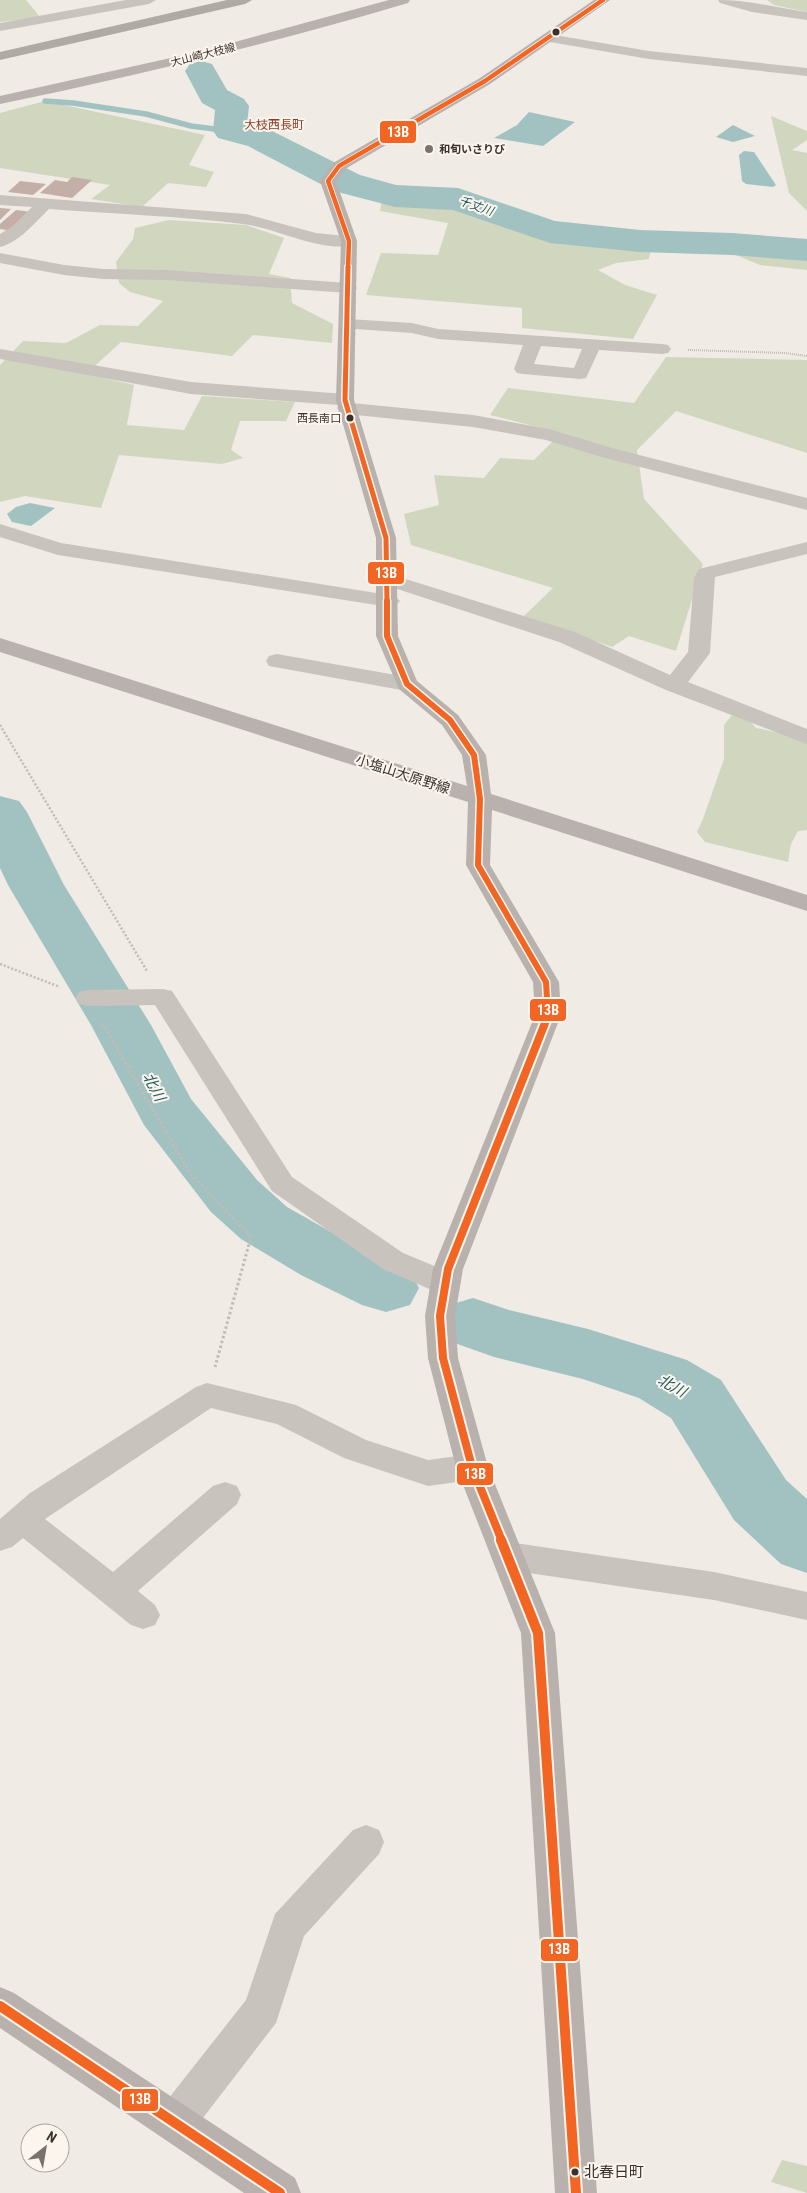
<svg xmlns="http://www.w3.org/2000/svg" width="807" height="2193" font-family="'Roboto Condensed','Noto Sans JP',sans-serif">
<rect width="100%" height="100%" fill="#f0ebe5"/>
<g fill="#d1d6bf">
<polygon points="0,0 26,0 40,17 0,22"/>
<polygon points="767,0 807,0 807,12 774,5"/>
<polygon points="45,101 205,135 189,165 214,172 206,187 168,183 142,207 91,199 110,185 0,168 0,113"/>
<polygon points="771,116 807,131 807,140 792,150 807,153 807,211 789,193"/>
<polygon points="382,199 448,202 558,242 650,252 649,259 616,263 598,270 625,285 657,295 633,339 522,328 522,308 366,295 381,253 438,255 448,223 380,211"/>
<polygon points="169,220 246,225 284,238 269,274 290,278 292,303 333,324 332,343 253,335 232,356 121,342 86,374 134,385 127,425 184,430 202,396 295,402 286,421 240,421 231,450 243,458 222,464 119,455 101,508 25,496 0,502 0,365 23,341 66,343 100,325 138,326 163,301 130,292 119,283 116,262 133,239 135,228"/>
<polygon points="724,250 807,257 807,270 760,265"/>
<polygon points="666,357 807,360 807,453 676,411 637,450 644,499 703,564 676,651 629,636 612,647 524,616 553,588 411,545 404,514 439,505 434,475 484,478 500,458 534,460 561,433 490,415 508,388 634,403"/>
<polygon points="732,715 747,718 756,728 786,734 807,742 807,830 798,831 791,844 788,862 705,842 697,832 703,819 724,759 724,725"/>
<polygon points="782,2160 807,2166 807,2193 771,2182"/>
</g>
<g fill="#a1c2c1">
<polygon points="529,112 575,122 543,146 494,138 517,125"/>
<polygon points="733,125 755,136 733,142 716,137"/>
<polygon points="744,151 754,152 776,185 773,187 746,184 742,181 739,155"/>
<polygon points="30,503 55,508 31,526 12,522 7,514 16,507"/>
</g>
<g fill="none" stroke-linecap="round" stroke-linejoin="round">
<polyline stroke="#a1c2c1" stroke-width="5.5" points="45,101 73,103 146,114 191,126 230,131"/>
<g fill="#a1c2c1" fill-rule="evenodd">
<polygon points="201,61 212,64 227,90 244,99 249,106 247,125 272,131 360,175 396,185 458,188 555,221 640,230 732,233 807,239 807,261 732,255 640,252 550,243 453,210 395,207 334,191 248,146 218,138 213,131 215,110 202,103 185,71 190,64"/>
<polygon points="0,796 19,801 27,812 64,885 151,1025 191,1099 257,1180 287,1207 347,1241 410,1271 419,1288 410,1305 386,1312 362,1305 301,1275 241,1239 211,1212 144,1125 91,1025 8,885 0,868"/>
<polygon points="473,1298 509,1310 588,1329 687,1360 721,1380 786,1480 807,1499 807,1573 781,1564 734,1520 671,1418 639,1398 583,1379 494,1357 449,1341 439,1323 449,1305"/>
</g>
</g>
<g fill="#c3afa7">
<polygon points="72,177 92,180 72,198 40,193 55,180 67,182"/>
<polygon points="20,181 46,184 33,195 8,192"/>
<polygon points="0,208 11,209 0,220"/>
<polygon points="16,210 32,212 12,231 0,229 0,224"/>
</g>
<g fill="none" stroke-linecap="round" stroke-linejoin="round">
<polyline stroke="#c2bbb6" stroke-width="2" stroke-dasharray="1 1" stroke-linecap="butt" points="688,350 785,353 807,356"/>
<g stroke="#c2bbb6" stroke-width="2.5" stroke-dasharray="2 2" stroke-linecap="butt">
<polyline points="0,725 147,971"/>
<polyline points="0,964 60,987"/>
</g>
<polyline stroke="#c2bbb6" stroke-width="3" stroke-dasharray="2.5 2.5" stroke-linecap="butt" points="102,1023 190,1173 251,1237 215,1367"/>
<g fill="#c9c3be" fill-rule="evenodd">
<polygon points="126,0 156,0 149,4 0,31 0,23"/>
<path d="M718 0C748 0 778 8 807 12V20L752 12 720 3Z"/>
<polygon points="549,34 649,51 807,68 807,76 649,59 544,41 542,38"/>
<path d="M0 195 246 214 316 233 355 237 357 241 355 245C321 253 277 228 243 224 179 216 114 214 49 209 35 222 20 242 0 247V234L13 226 32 207 0 205Z"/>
<polygon points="0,253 64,265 103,269 166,270 348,283 354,284 357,288 354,292 348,293 166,280 103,279 64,275 0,263"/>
<path d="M348 319 412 323 438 329 662 344 668 345 671 349 668 353 662 354 599 350 586 378 580 379 523 374 517 373 514 369 523 345 438 339 412 333 342 328 339 324 342 320ZM541 346 582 349 574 368 534 364Z"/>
<polygon points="0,349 191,382 345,394 352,396 354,400 352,403 473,415 549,429 612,448 807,498 807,510 598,456 546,440 473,427 346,414 339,412 337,408 339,405 191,394 0,359"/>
<polygon points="0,524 61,543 389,595 396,597 400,601 396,605 389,607 58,555 0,537"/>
<polygon points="807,542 807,554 715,577 710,653 688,682 807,729 807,744 666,690 559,642 379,583 376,579 379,575 386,573 393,575 575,632 670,675 688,652 694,578 699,569"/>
<polygon points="277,654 407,677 415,679 418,684 415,689 407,691 269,666 266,661 269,656"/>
<polygon points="163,989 172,991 292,1177 403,1253 456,1275 460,1283 456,1291 445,1294 434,1291 383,1269 272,1191 155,1005 88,1006 79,1004 75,998 79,992 88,990"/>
<polygon points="207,1383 296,1405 366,1440 428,1460 472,1454 483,1458 488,1467 483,1476 472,1480 428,1486 344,1458 277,1424 211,1408 45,1519 113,1572 213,1486 225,1482 237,1486 241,1495 237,1504 138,1591 155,1605 160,1615 155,1625 143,1629 131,1625 23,1538 12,1547 0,1551 0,1519 30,1493 196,1387"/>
<polygon points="508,1542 714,1572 807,1592 807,1620 714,1600 508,1570 496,1566 491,1556 496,1546"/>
<polygon points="366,1825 379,1830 384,1842 379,1854 304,1936 276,2023 189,2136 175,2142 161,2136 155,2122 161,2108 246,2000 275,1914 353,1830"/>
</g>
<g fill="#b8b1ad" fill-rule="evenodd">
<path d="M389 0H410L408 3C273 43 137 76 0 104V96L202 51Z"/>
<polygon points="594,0 610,0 490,84 345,169 336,181 357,241 354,400 396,538 398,636 417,681 458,715 486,755 491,794 807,895 807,911 492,810 490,865 559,982 561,1015 463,1269 455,1316 458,1358 488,1467 555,1633 597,2193 555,2193 521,1633 456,1467 428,1358 425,1316 433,1269 535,1015 533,982 466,865 468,802 0,652 0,638 467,786 462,755 442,725 399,689 376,636 376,538 336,400 341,241 320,181 333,163 480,78"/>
<polygon points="0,1987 14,1993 295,2178 301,2193 244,2193 0,2028"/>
</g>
<polygon fill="#afaaa4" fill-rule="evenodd" points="227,0 252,0 245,4 0,60 0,52"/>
<g stroke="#fbf5ee" stroke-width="6">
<polyline id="bus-1-far4" points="348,268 349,241 328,181 339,166 485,81 603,0"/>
</g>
<g stroke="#fbf5ee" stroke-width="8">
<polyline id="bus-1-far3" points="348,267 345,400 386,538 387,602"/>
</g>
<g stroke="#fbf5ee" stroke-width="9">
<polyline id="bus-1-far2" points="387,601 387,636 407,684 450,720 474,755 480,799 478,865 546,982 548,1015 546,1020"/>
</g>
<g stroke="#fbf5ee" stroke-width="12">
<polyline id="bus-1-far1" points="502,1541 472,1467 443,1358 440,1316 448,1269 547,1018"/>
</g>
<g stroke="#fbf5ee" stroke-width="14">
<g id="bus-1">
<polyline points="501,1540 538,1633 576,2193"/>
<polyline points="0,2006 280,2193"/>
</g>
</g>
<use href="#bus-1-far4" stroke="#f26522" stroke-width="4.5"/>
<use href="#bus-1-far3" stroke="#f26522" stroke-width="5"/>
<use href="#bus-1-far2" stroke="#f26522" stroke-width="6"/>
<use href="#bus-1-far1" stroke="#f26522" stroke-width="8"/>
<use href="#bus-1" stroke="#f26522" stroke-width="10"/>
</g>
<g fill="#3b302b" stroke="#fbf5ee" stroke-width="2">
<circle cx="556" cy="32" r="4.5"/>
<circle cx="350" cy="418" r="4.5"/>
<circle cx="575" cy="2172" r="4.5"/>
</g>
<circle fill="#7a716c" stroke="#fbf5ee" stroke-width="2" cx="429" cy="149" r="5"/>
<g text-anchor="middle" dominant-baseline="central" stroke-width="4" stroke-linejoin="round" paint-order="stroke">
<g font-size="11" fill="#3b302b" stroke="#fbf5ee">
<text transform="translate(203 55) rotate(-14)">大山崎大枝線</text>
</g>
<g font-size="11" font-weight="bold" fill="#3b302b" stroke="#fbf5ee" text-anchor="start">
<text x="439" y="149">和旬いさりび</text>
</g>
<g font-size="11" fill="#3b302b" stroke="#fbf5ee" text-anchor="end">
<text x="341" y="418">西長南口</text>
</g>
<g font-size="12" fill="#8c3b22" stroke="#fbf5ee">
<text x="274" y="125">大枝西長町</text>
</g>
<g font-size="12" font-style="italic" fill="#1f5a5e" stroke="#fbf5ee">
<text transform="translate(476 206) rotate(19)">千丈川</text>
</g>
<g font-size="14" fill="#3b302b" stroke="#fbf5ee">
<text transform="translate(403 774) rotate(18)">小塩山大原野線</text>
</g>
<g font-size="15" font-style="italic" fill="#1f5a5e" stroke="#fbf5ee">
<text transform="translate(154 1087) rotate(62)">北川</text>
<text transform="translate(672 1386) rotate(29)">北川</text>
</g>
<g font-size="15" fill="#3b302b" stroke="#fbf5ee" text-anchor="start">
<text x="584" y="2172">北春日町</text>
</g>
</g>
<g stroke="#fbf5ee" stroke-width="2">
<rect x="379" y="120" width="38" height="24" rx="5" fill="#f26522"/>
<rect x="367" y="561" width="38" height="24" rx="5" fill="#f26522"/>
<rect x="529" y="998" width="38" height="24" rx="5" fill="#f26522"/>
<rect x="456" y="1462" width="38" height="24" rx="5" fill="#f26522"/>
<rect x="540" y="1938" width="39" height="24" rx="5" fill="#f26522"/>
<rect x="121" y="2088" width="38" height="24" rx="5" fill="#f26522"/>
</g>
<g font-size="14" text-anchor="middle" font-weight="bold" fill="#fff">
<text x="398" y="137">13B</text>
<text x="386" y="578">13B</text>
<text x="548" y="1015">13B</text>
<text x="475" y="1479">13B</text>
<text x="559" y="1954">13B</text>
<text x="140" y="2104">13B</text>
</g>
<g transform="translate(45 2148) rotate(31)"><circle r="24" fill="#fbf5ee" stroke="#aea6a0"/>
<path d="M0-4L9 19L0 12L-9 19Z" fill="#7a716c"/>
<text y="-8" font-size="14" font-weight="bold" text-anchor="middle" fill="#3b302b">N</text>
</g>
</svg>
